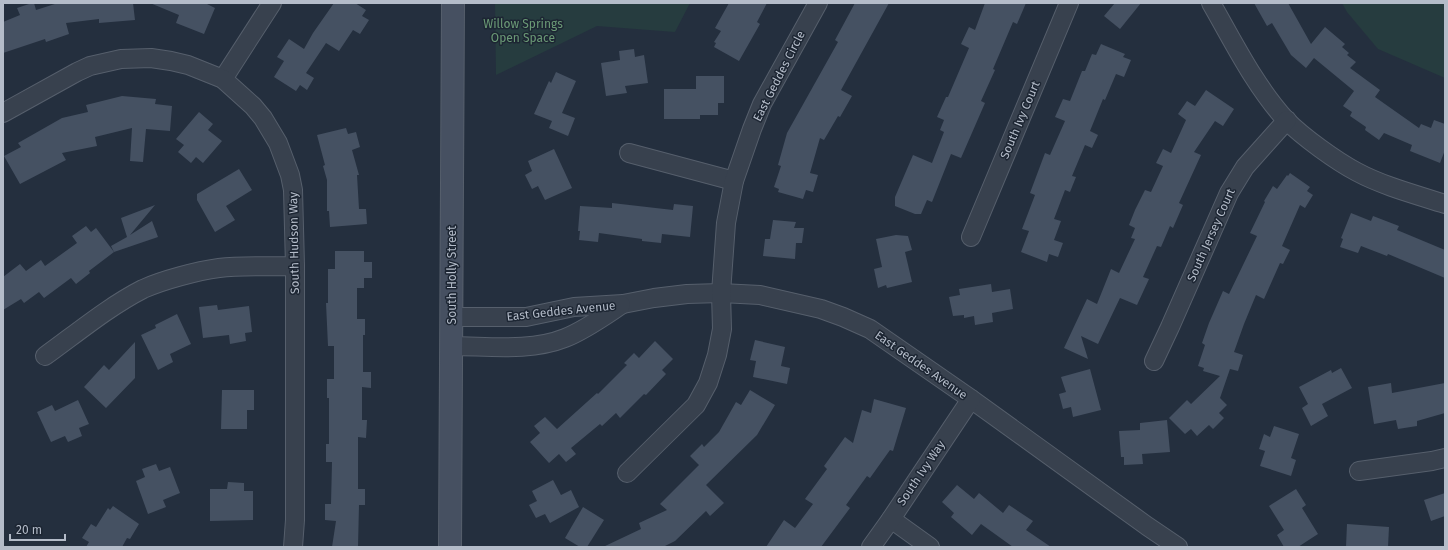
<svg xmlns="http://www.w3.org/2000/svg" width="1448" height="550" font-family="'Fira Sans',sans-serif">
<rect width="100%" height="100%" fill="#242f3e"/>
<g fill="#263c3f">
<polygon points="495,3 690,3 675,32 597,26 496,75"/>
<polygon points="1342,3 1445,3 1445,78 1378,49 1347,12"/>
</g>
<g fill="#455162">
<polygon points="32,3 34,3 36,10 58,3 133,3 135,20 99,23 99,19 66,23 69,34 46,42 45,39 3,53 3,22 20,15 17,8"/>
<polygon points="150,3 205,3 215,8 204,34 176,23 179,15"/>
<polygon points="334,3 355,3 366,10 362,16 369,20 360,34 353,30 339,51 326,43 306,73 314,78 307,90 300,85 296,91 274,77 284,61 277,57 289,39 304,49 313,33"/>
<polygon points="729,3 767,3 757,22 760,24 739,61 714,47 716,43 714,42 721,31 715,28"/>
<polygon points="855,3 889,3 841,90 852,96 840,117 838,116 824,140 820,138 810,173 818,175 813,192 806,190 803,199 778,192 779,189 774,187 781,166 778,165 787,133 838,42 835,40"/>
<polygon points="985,3 1026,3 1017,24 1013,22 993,69 995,70 981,101 985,103 961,158 951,154 932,202 927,200 921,214 915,214 895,206 895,197 913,155 932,163 944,132 940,130 944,120 937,117 946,97 948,97 969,48 961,44 969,27 975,30"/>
<polygon points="1115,3 1141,3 1120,29 1104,16"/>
<polygon points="1254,3 1288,3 1311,44 1325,27 1345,44 1342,47 1349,53 1347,55 1356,62 1350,68 1380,90 1375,97 1419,128 1421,124 1431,128 1434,120 1445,124 1445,150 1440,163 1410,151 1412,145 1384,133 1379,140 1365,130 1366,127 1350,116 1352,112 1343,106 1354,91 1314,58 1306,68 1291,55 1272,23 1267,26"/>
<polygon points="1101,44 1125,54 1123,57 1131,60 1124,77 1116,74 1105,100 1103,99 1090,131 1098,135 1092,148 1085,145 1072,176 1076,177 1070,192 1065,190 1054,219 1061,221 1054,240 1063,243 1058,257 1049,254 1047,262 1021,252 1029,231 1022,229 1035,195 1030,193 1045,153 1050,155 1065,121 1055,117 1063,99 1070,101 1082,71 1085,71 1092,54 1096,55"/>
<polygon points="634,49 635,57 644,55 648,83 625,86 627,93 606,96 601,63 620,60 619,51"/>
<polygon points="556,72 576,81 562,113 575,118 568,136 549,128 552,121 534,114 549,81 551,83"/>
<polygon points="696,76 724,76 724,103 718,103 718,115 700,115 700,119 664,119 664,89 696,89"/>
<polygon points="1206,90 1234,109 1223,126 1215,121 1194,152 1201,155 1179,203 1183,205 1173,228 1170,226 1161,247 1157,246 1143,277 1149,279 1137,305 1120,298 1098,344 1081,336 1088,359 1064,348 1087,299 1097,304 1111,269 1119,273 1135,239 1131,238 1135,228 1129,225 1135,210 1145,190 1151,192 1163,166 1156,163 1163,149 1171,153 1186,120 1178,114 1187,101 1195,106"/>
<polygon points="122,96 156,99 155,104 172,106 170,131 146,129 143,162 130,161 132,128 95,137 97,146 62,153 66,160 20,184 4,156 21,147 18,143 62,118 88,112 86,105"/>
<polygon points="199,112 213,124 208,130 222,141 203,163 196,157 191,163 178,152 184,145 176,139"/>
<polygon points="346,128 348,134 356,132 360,147 352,150 359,175 357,175 359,209 366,209 367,224 330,227 329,211 327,211 327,180 323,166 325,165 317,135"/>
<polygon points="554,149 572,188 545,200 538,186 532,189 525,175 532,171 528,161"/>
<polygon points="239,169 252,190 226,206 235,220 215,232 197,200 197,194"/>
<polygon points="1290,173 1310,187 1307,191 1313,195 1305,208 1300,205 1282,246 1290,250 1283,264 1280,263 1264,299 1256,295 1244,324 1234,352 1243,355 1238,371 1230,369 1220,398 1227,405 1219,413 1224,418 1213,429 1209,425 1197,436 1191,429 1185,434 1169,418 1187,400 1191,404 1220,376 1203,371 1204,368 1198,366 1205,345 1202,343 1209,323 1223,291 1229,294 1257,236 1250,233 1265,202 1264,201 1273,186 1277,189 1287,175 1288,176"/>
<polygon points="612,203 673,210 674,204 693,206 690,237 662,234 661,243 642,241 642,239 599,233 598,242 579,240 580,231 578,231 580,206 612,208"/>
<polygon points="155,205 130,235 152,221 158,237 114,252 111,246 127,237 121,218"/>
<polygon points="1351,213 1371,221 1373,216 1399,226 1397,230 1445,250 1445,278 1388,254 1387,256 1361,246 1358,253 1340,247 1343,239 1341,238"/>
<polygon points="773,220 796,222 794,228 804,228 802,243 796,243 795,259 763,256 765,239 770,239"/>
<polygon points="86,226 91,232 96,228 114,252 89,271 90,273 76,284 71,278 44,298 39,292 24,303 21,299 3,310 3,277 20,264 26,271 41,260 45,266 77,243 72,236"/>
<polygon points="896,235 908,236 912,250 905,252 912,282 887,288 886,285 878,288 874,269 882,267 876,239"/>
<polygon points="335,251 364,251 364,262 372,262 372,278 364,278 364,288 357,288 357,319 365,319 365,335 363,335 363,372 371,372 371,388 362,387 362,420 367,420 366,438 358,437 358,489 365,489 365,505 359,505 358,547 332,547 336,521 325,520 325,504 331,504 332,462 326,462 326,444 329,444 329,398 327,398 327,379 334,379 334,346 328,346 326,303 328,303 328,269 335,269"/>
<polygon points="991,284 992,292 1010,289 1013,309 992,313 993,322 975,325 974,316 964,318 964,315 953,316 949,297 960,295 959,289"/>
<polygon points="217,305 218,310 249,306 252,332 245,333 246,341 230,344 229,335 203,338 199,307"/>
<polygon points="177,314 191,344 170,354 173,362 158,370 141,335 156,328 155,325"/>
<polygon points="755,340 785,347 781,366 790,368 787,384 753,377 756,361 750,360"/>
<polygon points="655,341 673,359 662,370 666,374 646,395 644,394 620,418 616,413 602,426 600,424 571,448 576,454 566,462 559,454 549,463 530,442 540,433 534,426 545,417 557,429 597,393 598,394 627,365 624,363 634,353 639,358"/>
<polygon points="135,342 135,378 106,408 84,387 104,365 109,370"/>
<polygon points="1341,368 1352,388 1322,404 1328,416 1311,426 1302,408 1308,404 1299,387 1331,370 1332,373"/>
<polygon points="1090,369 1101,410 1073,417 1071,407 1063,409 1059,394 1066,392 1061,377"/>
<polygon points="1391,383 1392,393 1445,383 1445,413 1417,421 1417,426 1398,429 1396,420 1374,424 1368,387"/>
<polygon points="222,390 254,390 254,410 247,410 247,429 221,429"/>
<polygon points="750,390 775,405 757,435 706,485 724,503 710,516 706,511 675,541 663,547 603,547 641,529 639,523 667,510 660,504 699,465 690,456 702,444 704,447 719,432 736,402 741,405"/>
<polygon points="874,399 906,408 893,451 890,450 870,478 867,476 846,505 850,508 821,547 766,547 784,520 795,528 813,504 805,499 827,469 824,466 845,437 853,443 862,410 871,413"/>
<polygon points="78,400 89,424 79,428 82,436 68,442 65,436 51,442 37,412 52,405 55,411"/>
<polygon points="1167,420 1170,452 1142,454 1143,464 1124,465 1124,457 1121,457 1119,431 1140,430 1140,423"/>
<polygon points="1274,426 1299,434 1291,458 1296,460 1291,476 1260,466 1265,451 1259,449 1264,434 1270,437"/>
<polygon points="156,464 159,471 170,467 180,493 163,500 166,507 148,514 136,481 145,477 142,469"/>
<polygon points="553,480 561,495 571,490 579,507 550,523 545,514 536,518 529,505 537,501 532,491"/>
<polygon points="228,482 244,483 244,491 253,491 253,520 210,521 210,489 227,489"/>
<polygon points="957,485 974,499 979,493 1003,513 1009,505 1033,521 1026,530 1051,547 1013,547 981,524 972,535 951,517 954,513 942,502"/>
<polygon points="1296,489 1306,505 1302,508 1318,534 1298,547 1284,547 1277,535 1284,530 1269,506"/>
<polygon points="1445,493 1445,516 1431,521 1424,500"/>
<polygon points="113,506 139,524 130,539 127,538 122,547 86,547 89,542 82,538 91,524 96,527 108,508 110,510"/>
<polygon points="583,507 604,520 587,547 580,547 565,538"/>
<polygon points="1347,524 1389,527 1388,547 1346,547"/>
</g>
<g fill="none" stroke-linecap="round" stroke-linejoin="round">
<g stroke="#565f6c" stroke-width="20">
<g id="minor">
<path d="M1211 3C1234 43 1255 86 1286 120 1303 137 1336 161 1357 172 1383 186 1417 195 1445 204"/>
<polyline points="223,79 272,3"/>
<polyline points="3,113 77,72 90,66 121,59 151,58 171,61 188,65 223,79 253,106 263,118 278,143 290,175 293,190 295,266 295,520 293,547"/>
<polyline points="629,153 734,181"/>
<polyline points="971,237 1069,3"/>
<polyline points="452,317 526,317 574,307 623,304 654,298 687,294 721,293 760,295 821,309 843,317 870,329 971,399 1147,526 1178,547"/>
<path d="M451 346C488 346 530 352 565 338 585 330 603 317 621 305"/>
<path d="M45 356C77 333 108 307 143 289 163 280 197 271 219 268 243 265 270 267 295 266"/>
<polyline points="1154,361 1170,327 1229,193 1245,167 1287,120"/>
<polyline points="1359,471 1432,461 1445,458"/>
<polyline points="627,473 696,405 708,383 717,355 722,329 721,293 726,223 734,181 752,129 762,104 818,3"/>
<polyline points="891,519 930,547"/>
<polyline points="871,547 891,519 971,399"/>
</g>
</g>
<g stroke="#565f6c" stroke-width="24">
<polyline id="secondary" points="450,547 453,3"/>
</g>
<use href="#minor" stroke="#38414e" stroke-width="18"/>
<use href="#secondary" stroke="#465061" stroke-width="22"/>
</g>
<g text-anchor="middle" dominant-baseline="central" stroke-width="3" stroke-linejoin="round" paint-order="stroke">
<g font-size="12" fill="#6b9a76" stroke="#1d2633">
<text x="523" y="24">Willow Springs<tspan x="523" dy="14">Open Space</tspan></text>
</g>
<g font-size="12" fill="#b4bcc9" stroke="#1d2633">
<text transform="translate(779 76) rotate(-63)">East Geddes Circle</text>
<text transform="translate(1020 120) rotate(-67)">South Ivy Court</text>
<text transform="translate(1211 235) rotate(-66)">South Jersey Court</text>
<text transform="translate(294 243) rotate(-91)">South Hudson Way</text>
<text transform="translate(452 275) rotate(-90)">South Holly Street</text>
<text transform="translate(561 311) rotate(-6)">East Geddes Avenue</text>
<text transform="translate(921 365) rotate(35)">East Geddes Avenue</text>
<text transform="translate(921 473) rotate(-56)">South Ivy Way</text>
</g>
</g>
<rect width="1448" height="550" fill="none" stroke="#b4bcc9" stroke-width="8"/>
<path d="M10 534v6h55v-6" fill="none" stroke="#b4bcc9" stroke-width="2"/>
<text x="16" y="534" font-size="12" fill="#b4bcc9" stroke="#1d2633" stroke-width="3" paint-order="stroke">20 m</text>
</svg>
